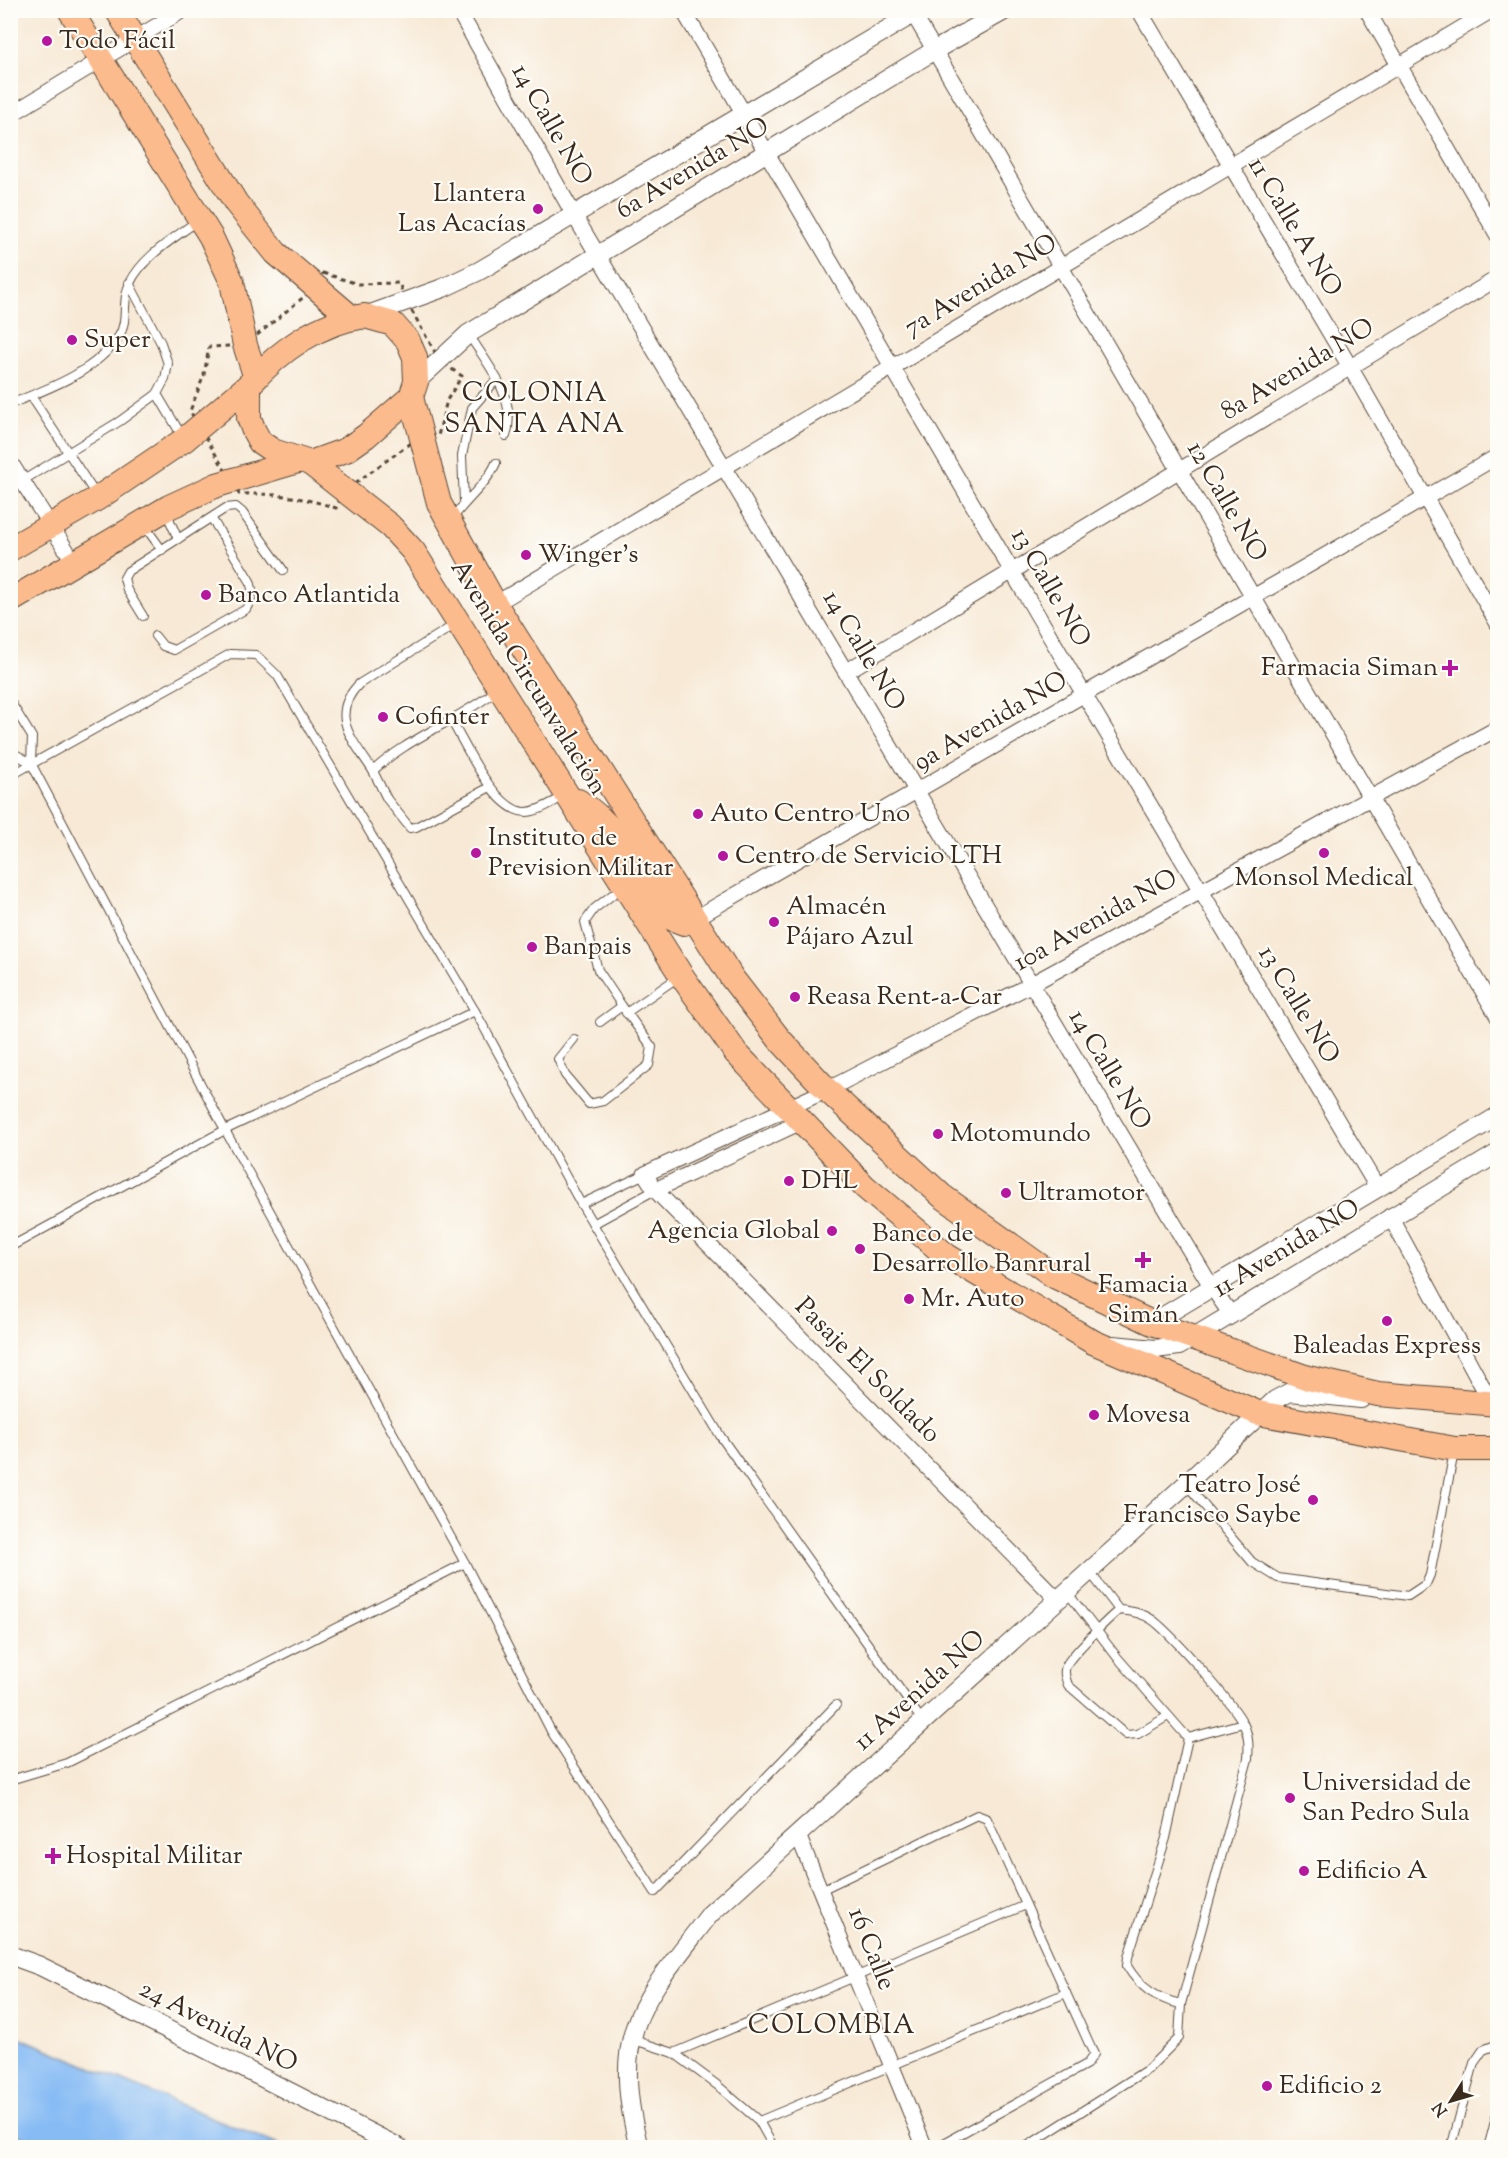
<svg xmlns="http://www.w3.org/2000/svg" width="1508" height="2158" font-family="'Sorts Mill Goudy',serif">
<rect width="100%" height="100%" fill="#fdfcf7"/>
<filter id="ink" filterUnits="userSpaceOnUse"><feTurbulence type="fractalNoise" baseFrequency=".0167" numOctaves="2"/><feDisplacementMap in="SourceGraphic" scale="12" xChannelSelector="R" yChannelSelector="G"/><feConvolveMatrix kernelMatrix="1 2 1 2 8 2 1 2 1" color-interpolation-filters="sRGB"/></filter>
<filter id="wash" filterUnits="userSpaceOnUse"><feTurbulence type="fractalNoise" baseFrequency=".008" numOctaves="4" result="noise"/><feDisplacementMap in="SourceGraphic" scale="24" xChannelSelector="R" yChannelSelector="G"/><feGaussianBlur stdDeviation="1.35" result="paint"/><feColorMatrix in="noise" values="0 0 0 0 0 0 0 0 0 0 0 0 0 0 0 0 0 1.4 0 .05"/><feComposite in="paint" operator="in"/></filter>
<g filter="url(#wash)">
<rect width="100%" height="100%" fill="#f7e9d5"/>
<polygon fill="#86bbf4" stroke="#607289" stroke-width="1.5" points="11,2034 283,2147 45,2147 11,2132"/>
</g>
<g filter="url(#ink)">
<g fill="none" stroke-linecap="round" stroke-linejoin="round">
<g stroke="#574739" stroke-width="10">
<g id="service">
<path d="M469 335C488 365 518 399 506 436"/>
<polyline points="157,394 182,436"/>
<polyline points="31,396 96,495"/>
<path d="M10 404C48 389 96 372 119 336 129 320 121 300 130 283 143 256 175 238 197 221"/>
<polyline points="22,481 120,421 157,394 165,379 168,364 161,343 129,283"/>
<polyline points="464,502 462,456 472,408 497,379"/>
<polyline points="169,513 170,521 178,539"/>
<path d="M453 518C466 499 487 484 496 463"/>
<polyline points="142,529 149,532 162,550"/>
<polyline points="143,616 127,590 124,578 128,571 226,508 236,507 242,512 283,570"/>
<path d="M456 624 359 684C328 716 353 740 373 771 406 739 459 720 497 690"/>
<path d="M155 636 163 646 174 650 246 609C252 598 254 593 250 581L212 519"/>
<polyline points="10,701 32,737 31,763 225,1130 465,1563 551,1731 655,1892 836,1705"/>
<path d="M452 722C466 745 495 812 526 812 539 812 554 801 565 796"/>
<polyline points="10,751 31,763"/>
<polyline points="373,771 387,799 410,828 416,827 490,787"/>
<polyline points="10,776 230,654 256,655 277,675 475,1011 581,1204 721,1437 923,1722"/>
<polyline points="621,888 594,909 585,922 598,970 622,1006"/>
<polyline points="626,1013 677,978"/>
<polyline points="574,1039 558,1059 565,1075 589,1104 603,1101 649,1065 652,1047 622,1006 600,1022"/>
<polyline points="581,1204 645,1174"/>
<polyline points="593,1224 655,1190"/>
<polyline points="10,1247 225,1130 475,1011"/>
<polyline points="1187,1485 1252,1562 1278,1578 1408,1596 1426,1584 1430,1575 1454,1452"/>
<polyline points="1089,1571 1119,1610"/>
<polyline points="1067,1592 1117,1657 1188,1738"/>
<polyline points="1188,1738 1243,1723"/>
<polyline points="10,1780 67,1763 465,1563"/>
<polyline points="821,1890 977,1815 987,1819 1091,2048 1094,2054 1087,2064 935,2148"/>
<path d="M1181 2004C1157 1999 1140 1988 1127 1966L1128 1957 1166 1838 1188 1738"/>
<polyline points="631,2039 674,2053 717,2085 759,2121 774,2148"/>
<polyline points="674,2053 1026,1905"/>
<polyline points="759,2121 1066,1993"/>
<path d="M1024 2148 1148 2069 1179 2038 1181 2004 1248 1759C1249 1746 1249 1735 1243 1723 1232 1702 1173 1636 1154 1621 1144 1613 1132 1611 1119 1610 1109 1618 1070 1656 1066 1666 1063 1673 1066 1679 1068 1685L1126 1735 1138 1734 1168 1716"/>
<polyline points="1451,2148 1474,2063 1483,2050 1498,2044"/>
<polyline points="1488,2148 1498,2110"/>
</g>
</g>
<g stroke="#574739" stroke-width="17">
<g id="minor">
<polyline points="458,10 574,215 1211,1286 1230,1313"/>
<polyline points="683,10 1085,696 1377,1187"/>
<polyline points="911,10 1498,1017"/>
<polyline points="1139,10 1350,367 1498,624"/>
<polyline points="1367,10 1498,236"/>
<polyline points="10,115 183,10"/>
<polyline points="10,462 74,562"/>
<polyline points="495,604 1492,10"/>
<polyline points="847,671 1498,278"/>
<polyline points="694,919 1498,456"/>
<polyline points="655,1190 803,1121"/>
<polyline points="1390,1216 1492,1404"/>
<polyline points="1058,1600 655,1190 645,1174 827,1090 1030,985 1498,728"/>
<polyline points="798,1835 925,2148"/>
</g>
</g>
<g stroke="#574739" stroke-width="20">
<g id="tertiary">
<polyline points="365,316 443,288 479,271 920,10"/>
<polyline points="416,382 468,334 935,50 1006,10"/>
<polyline points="1152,1323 1498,1116"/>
<polyline points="1113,1345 1155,1349 1179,1346 1498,1153"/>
<polyline points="10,1955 40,1966 145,2018 400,2148"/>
<path d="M639 2148C609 2029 642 2003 710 1914L1186 1484 1275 1400 1290 1392 1361 1399"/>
</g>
</g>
<g stroke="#574739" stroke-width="26">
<g id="trunk">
<polyline points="70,10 211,237 232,282 245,345 256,378"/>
<polyline points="117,10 236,203 276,253 352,318"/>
<path d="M365 316 393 324 408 341 415 357 416 382 411 397 366 436 346 450 310 463 273 451 260 442 254 431 249 418V385C279 351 319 322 365 316Z"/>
<polyline points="411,397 439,503 495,604 732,978 780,1040 827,1090 942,1196 1054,1276 1152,1323 1308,1378 1378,1394 1498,1404"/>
<polyline points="310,463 390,526 413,551 681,975 736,1053 865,1187 947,1256 1093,1342 1258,1413 1455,1449 1498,1449"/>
<polyline points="10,549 98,498 184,440 249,385"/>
<polyline points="10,601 169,507 217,485 298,461"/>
<path d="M578 801C621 828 644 877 671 918L684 923 694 919"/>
</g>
</g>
<path stroke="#574739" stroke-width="3" stroke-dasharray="4.5 4.5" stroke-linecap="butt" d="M323 273 358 284 399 283 405 299 440 361 462 376 447 400 438 436H421L344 491 336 508C303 497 274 493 239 494L190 411 204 375 209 347 245 345 316 287Z"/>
<use href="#service" stroke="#fff" stroke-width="8"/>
<use href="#minor" stroke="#fff" stroke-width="15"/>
<use href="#tertiary" stroke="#fff" stroke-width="18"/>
<use href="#trunk" stroke="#fbbb8d" stroke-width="24"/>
</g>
</g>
<g fill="#b5179e" stroke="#fdfcf7" stroke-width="2">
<circle cx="47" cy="41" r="6"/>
<circle cx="538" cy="209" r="6"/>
<circle cx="72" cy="340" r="6"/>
<circle cx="526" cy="555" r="6"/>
<circle cx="206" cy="595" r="6"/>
<path d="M1447 659h6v6h6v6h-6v6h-6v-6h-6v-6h6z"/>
<circle cx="383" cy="717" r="6"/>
<circle cx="698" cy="814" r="6"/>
<circle cx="476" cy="853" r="6"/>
<circle cx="1324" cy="853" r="6"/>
<circle cx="723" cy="856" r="6"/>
<circle cx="774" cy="922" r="6"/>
<circle cx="532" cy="947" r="6"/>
<circle cx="795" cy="997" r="6"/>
<circle cx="938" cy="1134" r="6"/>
<circle cx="789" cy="1181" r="6"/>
<circle cx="1006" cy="1193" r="6"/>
<circle cx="832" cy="1231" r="6"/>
<circle cx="860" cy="1249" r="6"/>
<path d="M1140 1251h6v6h6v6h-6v6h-6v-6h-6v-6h6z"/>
<circle cx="909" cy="1299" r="6"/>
<circle cx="1387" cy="1321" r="6"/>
<circle cx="1094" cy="1415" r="6"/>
<circle cx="1313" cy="1500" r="6"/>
<circle cx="1290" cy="1798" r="6"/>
<path d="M50 1847h6v6h6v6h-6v6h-6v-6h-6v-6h6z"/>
<circle cx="1304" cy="1871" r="6"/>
<circle cx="1267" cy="2086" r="6"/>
</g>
<g text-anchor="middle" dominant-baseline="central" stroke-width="4.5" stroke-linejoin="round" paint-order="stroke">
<g font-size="26" fill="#3b2a1e" stroke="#fdfcf7" text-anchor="start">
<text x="59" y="41">Todo Fácil</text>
<text x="526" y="194" text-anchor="end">Llantera<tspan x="526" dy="30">Las Acacías</tspan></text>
<text x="84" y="340">Super</text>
<text x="538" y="555">Winger's</text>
<text x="218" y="595">Banco Atlantida</text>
<text x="1438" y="668" text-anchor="end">Farmacia Siman</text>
<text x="395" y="717">Cofinter</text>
<text x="710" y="814">Auto Centro Uno</text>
<text x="488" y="838">Instituto de<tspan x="488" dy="30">Prevision Militar</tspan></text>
<text x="735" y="856">Centro de Servicio LTH</text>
<text x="1324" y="878" text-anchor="middle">Monsol Medical</text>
<text x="786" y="907">Almacén<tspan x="786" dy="30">Pájaro Azul</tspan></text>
<text x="544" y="947">Banpais</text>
<text x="807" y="997">Reasa Rent-a-Car</text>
<text x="950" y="1134">Motomundo</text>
<text x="801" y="1181">DHL</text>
<text x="1018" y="1193">Ultramotor</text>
<text x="820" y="1231" text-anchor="end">Agencia Global</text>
<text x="872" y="1234">Banco de<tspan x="872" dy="30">Desarrollo Banrural</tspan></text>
<text x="1143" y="1285" text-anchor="middle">Famacia<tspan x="1143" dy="30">Simán</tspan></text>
<text x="921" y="1299">Mr. Auto</text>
<text x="1387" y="1346" text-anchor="middle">Baleadas Express</text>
<text x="1106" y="1415">Movesa</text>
<text x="1301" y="1485" text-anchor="end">Teatro José<tspan x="1301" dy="30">Francisco Saybe</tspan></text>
<text x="1302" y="1783">Universidad de<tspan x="1302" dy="30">San Pedro Sula</tspan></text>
<text x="66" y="1856">Hospital Militar</text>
<text x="1316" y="1871">Edificio A</text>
<text x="1279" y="2086">Edificio 2</text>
</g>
<g font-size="26" fill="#3b2a1e" stroke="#fdfcf7">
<text transform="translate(551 125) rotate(60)">14 Calle NO</text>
<text transform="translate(693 169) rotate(-31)">6a Avenida NO</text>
<text transform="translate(1294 227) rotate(59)">11 Calle A NO</text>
<text transform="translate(981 286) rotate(-31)">7a Avenida NO</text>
<text transform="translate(1298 370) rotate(-31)">8a Avenida NO</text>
<text transform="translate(1226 502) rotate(60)">12 Calle NO</text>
<text transform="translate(1050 588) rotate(60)">13 Calle NO</text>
<text transform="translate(863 651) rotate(59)">14 Calle NO</text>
<text transform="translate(528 678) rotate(58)">Avenida Circunvalación</text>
<text transform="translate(991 722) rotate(-30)">9a Avenida NO</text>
<text transform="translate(1096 921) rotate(-29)">10a Avenida NO</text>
<text transform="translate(1298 1005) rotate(59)">13 Calle NO</text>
<text transform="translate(1109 1070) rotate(59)">14 Calle NO</text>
<text transform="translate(1287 1249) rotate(-31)">11 Avenida NO</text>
<text transform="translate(867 1371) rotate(45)">Pasaje El Soldado</text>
<text transform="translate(920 1691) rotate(-42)">11 Avenida NO</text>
<text transform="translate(871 1949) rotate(68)">16 Calle</text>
<text transform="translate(218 2027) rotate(27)">24 Avenida NO</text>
</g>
<g font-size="27" letter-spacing="1.5" fill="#3b2a1e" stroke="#fdfcf7">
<text x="535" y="394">COLONIA<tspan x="535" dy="31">SANTA ANA</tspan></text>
<text x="832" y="2026">COLOMBIA</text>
</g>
</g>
<rect width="1508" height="2158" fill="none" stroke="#fdfcf7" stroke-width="36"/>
<g transform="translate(1451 2101) rotate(233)" stroke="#fdfcf7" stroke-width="4.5" paint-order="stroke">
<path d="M0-4.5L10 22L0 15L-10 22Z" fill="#3b2a1e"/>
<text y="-9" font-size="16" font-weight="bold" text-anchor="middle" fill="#3b2a1e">N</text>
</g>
</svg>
